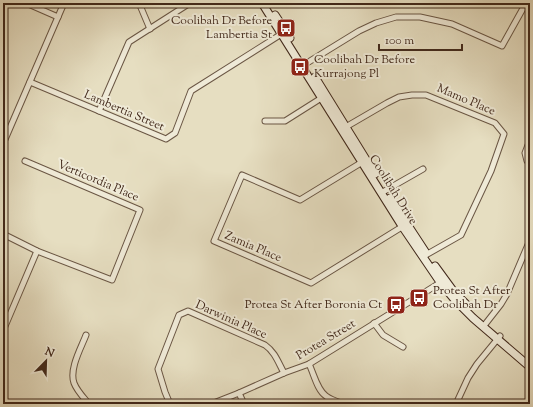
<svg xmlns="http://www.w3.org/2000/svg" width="533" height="407" font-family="'Sorts Mill Goudy',serif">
<rect width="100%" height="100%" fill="#e6dec1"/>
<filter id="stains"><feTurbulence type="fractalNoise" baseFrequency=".005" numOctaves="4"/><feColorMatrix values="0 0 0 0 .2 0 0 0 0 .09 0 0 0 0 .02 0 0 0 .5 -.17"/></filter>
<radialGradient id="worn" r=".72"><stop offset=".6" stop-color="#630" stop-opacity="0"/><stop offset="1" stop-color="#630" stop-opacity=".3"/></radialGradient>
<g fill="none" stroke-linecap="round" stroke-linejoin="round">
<g stroke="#6a5644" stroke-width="7">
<g id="minor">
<polyline points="26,3 58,17"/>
<polyline points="139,3 150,29"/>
<polyline points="302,66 359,31 376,23 396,17 420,17 452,24 502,46 526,3"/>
<polyline points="30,82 166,139 175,133 191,91 283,33"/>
<polyline points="99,111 129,42 190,3"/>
<polyline points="265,121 285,121 323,97"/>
<polyline points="344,128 387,103 399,97 412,95 426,95 495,123 504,134 491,171 461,235 424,256"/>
<polyline points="530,140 525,153 527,161 530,163"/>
<polyline points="3,144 64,3"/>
<polyline points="364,161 300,200 242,175 214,241 311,283 405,225"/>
<polyline points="381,193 423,169"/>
<polyline points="3,234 37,251 112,280 140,210 25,161"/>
<polyline points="374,323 383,335 403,347"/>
<polyline points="483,327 501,304 507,294 530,240"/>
<polyline points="3,331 37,251"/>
<path d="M86 335C81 348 69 369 74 383 77 391 84 398 89 404"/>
<path d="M309 364C314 374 317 390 326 396 331 400 338 402 344 404"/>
<polyline points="239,393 244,404"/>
<path d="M170 404 165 392 158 369 179 315 188 311 265 345C275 352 278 362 284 373"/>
<polyline points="211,404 239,393 284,373 309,364 443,281"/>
<polyline points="456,404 468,378 477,364 500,336"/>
</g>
</g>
<g stroke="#41281a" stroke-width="9">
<g id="secondary">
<polyline points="262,3 402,226 440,282 455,300 473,318 530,367"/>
<polyline points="275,15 290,38"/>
<polyline points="315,77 375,174"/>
<polyline points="390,198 426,253"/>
<polyline points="435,266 454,292 468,306"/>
</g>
</g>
<use href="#minor" stroke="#efead7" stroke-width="5"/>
<use href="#secondary" stroke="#efead7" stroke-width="7"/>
</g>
<defs>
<g id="bus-square" transform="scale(1)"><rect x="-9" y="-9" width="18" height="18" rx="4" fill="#8f2418" stroke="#efead7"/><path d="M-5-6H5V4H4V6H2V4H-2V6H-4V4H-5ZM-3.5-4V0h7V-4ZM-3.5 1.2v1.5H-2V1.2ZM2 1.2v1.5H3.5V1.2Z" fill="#fff"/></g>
</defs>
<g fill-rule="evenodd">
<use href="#bus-square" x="286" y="28"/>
<use href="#bus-square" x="300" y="67"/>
<use href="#bus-square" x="419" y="298"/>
<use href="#bus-square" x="396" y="305"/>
</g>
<g text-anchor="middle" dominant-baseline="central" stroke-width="4" stroke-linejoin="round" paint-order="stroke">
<g font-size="12" fill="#41281a" stroke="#efead7" text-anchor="end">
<text x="272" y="21">Coolibah Dr Before<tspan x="272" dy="14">Lambertia St</tspan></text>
<text x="314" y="60" text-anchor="start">Coolibah Dr Before<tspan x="314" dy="14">Kurrajong Pl</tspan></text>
<text x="433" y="291" text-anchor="start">Protea St After<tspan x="433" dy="14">Coolibah Dr</tspan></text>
<text x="382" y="305">Protea St After Boronia Ct</text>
</g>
<g font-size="12" fill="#41281a" stroke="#efead7">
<text transform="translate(466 100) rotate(23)">Mamo Place</text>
<text transform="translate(124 111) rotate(23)">Lambertia Street</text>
<text transform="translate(98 181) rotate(23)">Verticordia Place</text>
<text transform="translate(393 190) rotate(58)">Coolibah Drive</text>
<text transform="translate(253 247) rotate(23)">Zamia Place</text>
<text transform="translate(231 320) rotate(24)">Darwinia Place</text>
<text transform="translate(326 340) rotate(-31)">Protea Street</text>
</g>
</g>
<rect width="533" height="407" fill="none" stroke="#e6dec1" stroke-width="16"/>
<rect x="4" y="4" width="525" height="399" fill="none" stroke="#41281a" stroke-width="2"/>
<rect x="8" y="8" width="517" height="391" fill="none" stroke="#41281a"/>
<g transform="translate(46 361) rotate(23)" stroke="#efead7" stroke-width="3" paint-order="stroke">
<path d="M0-3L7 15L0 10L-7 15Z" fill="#41281a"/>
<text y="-6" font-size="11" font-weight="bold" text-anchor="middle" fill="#41281a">N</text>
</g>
<path d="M379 44v6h83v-6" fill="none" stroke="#41281a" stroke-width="2"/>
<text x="385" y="44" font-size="12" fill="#41281a" stroke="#efead7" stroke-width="3" paint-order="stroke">100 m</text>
<rect width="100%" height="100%" filter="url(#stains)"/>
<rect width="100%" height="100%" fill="url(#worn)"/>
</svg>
